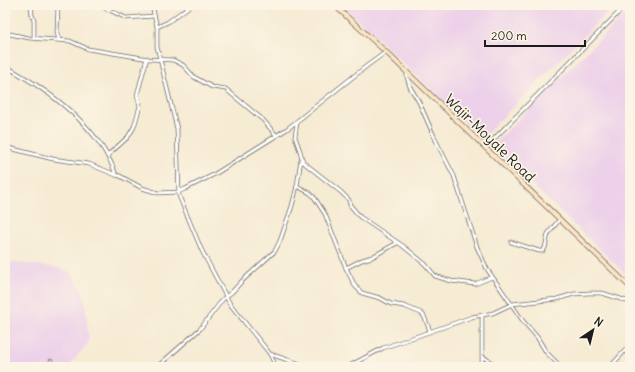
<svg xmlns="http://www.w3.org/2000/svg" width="635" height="372" font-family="Delius,sans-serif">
<rect width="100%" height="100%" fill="#fcf5e5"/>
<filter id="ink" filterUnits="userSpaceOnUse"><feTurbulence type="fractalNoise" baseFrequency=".025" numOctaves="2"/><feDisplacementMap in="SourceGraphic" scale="8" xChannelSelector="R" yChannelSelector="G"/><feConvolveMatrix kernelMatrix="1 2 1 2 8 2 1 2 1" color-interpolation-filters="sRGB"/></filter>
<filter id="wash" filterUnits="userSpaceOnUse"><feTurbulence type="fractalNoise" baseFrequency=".012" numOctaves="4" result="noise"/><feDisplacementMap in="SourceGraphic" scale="16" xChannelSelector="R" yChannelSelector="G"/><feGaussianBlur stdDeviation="0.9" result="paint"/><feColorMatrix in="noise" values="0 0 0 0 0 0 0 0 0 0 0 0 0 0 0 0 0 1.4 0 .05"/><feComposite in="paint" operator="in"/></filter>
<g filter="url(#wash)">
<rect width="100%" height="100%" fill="#f6ebd3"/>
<g fill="#edd0e9">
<polygon points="342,5 615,5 482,138"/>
<polygon points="630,9 630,279 492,146"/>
<polygon points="5,261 59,268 70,273 84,293 89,342 68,367 5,367"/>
</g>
</g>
<g filter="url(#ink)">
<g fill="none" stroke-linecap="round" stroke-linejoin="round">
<g stroke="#68645c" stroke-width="4.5">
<g id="street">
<polyline points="31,5 32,15 34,20 34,38"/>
<polyline points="58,5 57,33 59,40"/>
<polyline points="99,5 126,18 154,16"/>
<polyline points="152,5 157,27 157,47 177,129 179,196 202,251 230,304 270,354 276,367"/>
<polyline points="157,27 168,22 191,5"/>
<polyline points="5,33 29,38 70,41 88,49 149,59 173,60 183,65 194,77 212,87 226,89 228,91 263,120 276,135"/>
<path d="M5 66C48 90 100 127 116 175L120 176 142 188 152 191 158 193 178 192 185 189 215 174 287 129 368 65 386 52"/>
<polyline points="407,72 407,77 410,87 419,102 437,143 454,176 477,247 487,269 523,321 537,337 546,352 561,367"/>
<polyline points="297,122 295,137 300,151 303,162 341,192 349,200 350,205 360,217 403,246 425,264 435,276 451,281 475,284 492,277"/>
<polyline points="5,147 53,159 89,164 116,175"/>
<polyline points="485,148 626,5"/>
<polyline points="107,156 128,137 134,127 140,106 137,95 147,58"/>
<polyline points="297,186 310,193 314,197 325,214 346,268 355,286 362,293 380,298 391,304 404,306 421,313 424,316 430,331"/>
<polyline points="511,242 539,251 543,251 545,248 548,234 559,220"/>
<polyline points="346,268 362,260 372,257 397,243"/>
<polyline points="270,354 309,367"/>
<polyline points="483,357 499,367"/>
<polyline points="51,361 53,367"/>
<polyline points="157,367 200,329 223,299 232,292 242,281 275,251 280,241 292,206 297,186 301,159"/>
<polyline points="349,367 351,365 383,348 472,317 493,313 512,304 557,299 574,294 589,293 602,293 630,302"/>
<polyline points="482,367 482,315"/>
<polyline points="610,367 630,345"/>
</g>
</g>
<g stroke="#68645c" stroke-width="5.5">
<polyline id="secondary" points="334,5 386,52 630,287"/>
</g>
<use href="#street" stroke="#fff" stroke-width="3"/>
<use href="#secondary" stroke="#fde5c5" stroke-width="4"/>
</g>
</g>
<g text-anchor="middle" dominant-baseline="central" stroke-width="3.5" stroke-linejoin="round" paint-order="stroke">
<g font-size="14" fill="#1c1c1c" stroke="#fcf5e5">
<text transform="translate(490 138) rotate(44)">Wajir-Moyale Road</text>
</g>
</g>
<rect width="635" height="372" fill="none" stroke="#fcf5e5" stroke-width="20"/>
<g transform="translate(593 330) rotate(35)" stroke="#fcf5e5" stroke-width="3" paint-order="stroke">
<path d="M0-3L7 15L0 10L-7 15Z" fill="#1c1c1c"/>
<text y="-6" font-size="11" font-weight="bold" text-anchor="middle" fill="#1c1c1c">N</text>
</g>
<path d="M485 40v6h100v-6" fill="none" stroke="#1c1c1c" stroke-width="2"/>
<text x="491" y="40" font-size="12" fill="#1c1c1c" stroke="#fcf5e5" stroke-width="3" paint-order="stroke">200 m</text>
</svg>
